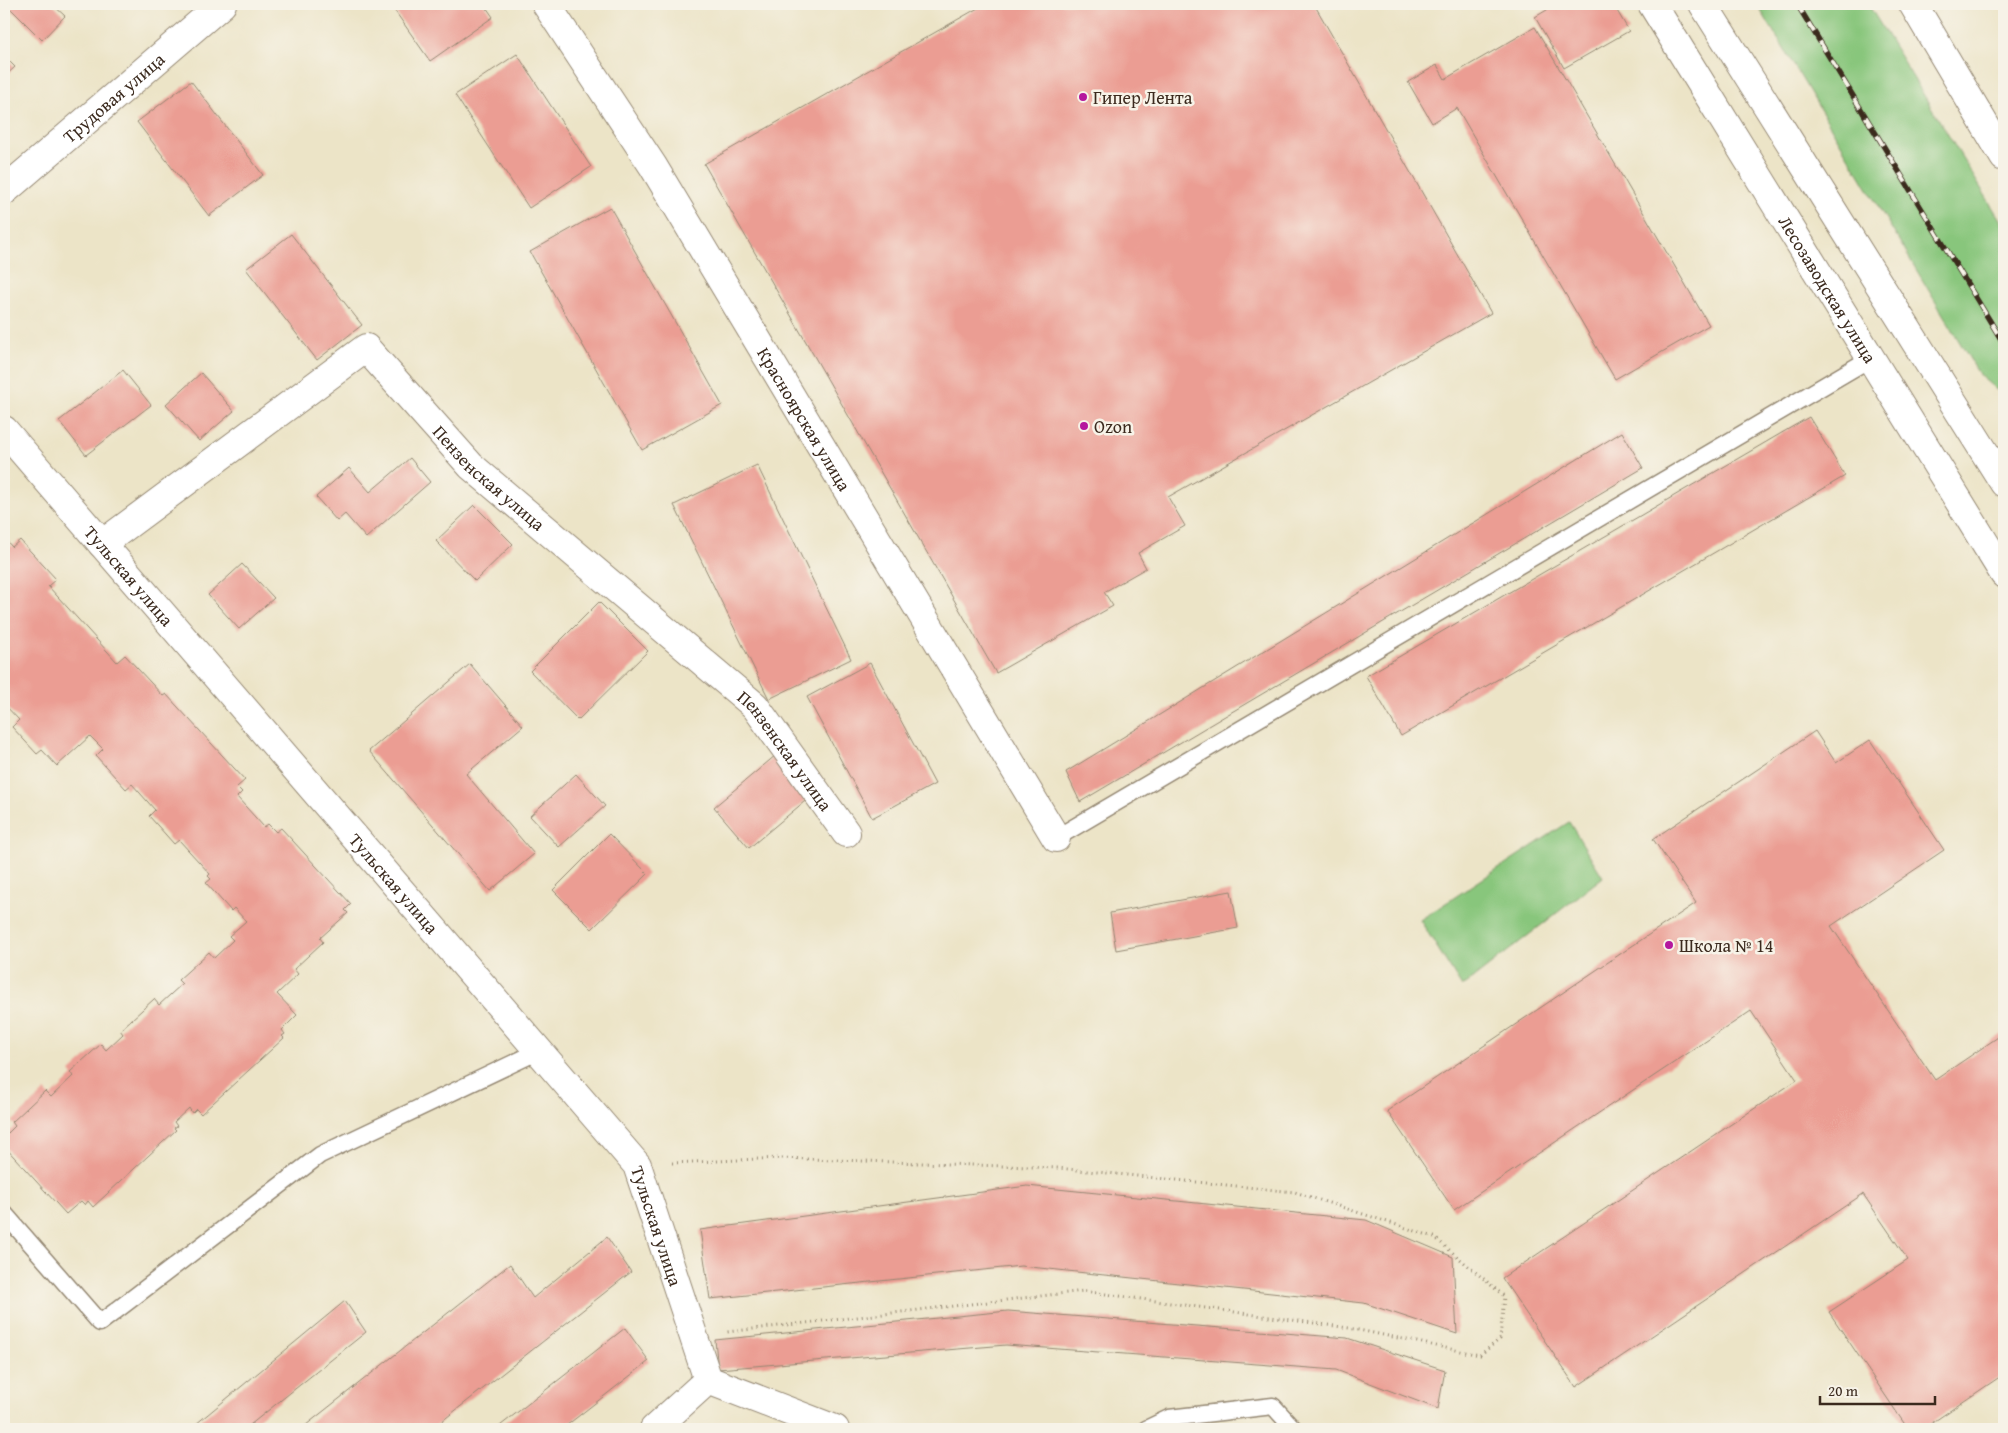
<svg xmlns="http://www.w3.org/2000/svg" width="2008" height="1433" font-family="'Gentium Book Plus',serif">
<rect width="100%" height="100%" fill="#f7f3e8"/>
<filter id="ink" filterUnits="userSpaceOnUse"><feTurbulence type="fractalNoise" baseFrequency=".02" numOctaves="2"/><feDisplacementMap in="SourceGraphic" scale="10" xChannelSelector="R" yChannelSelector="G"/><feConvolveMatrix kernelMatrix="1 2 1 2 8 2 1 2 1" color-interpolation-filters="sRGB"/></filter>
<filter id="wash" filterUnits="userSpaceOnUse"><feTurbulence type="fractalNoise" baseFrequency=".0096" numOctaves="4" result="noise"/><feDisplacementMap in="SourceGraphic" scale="20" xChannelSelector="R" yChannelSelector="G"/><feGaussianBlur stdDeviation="1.12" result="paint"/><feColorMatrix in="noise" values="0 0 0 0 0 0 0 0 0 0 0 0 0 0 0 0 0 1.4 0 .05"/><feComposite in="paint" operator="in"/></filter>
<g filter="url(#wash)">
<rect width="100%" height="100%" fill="#ece4c7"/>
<g fill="#88c67c" stroke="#62784d">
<polygon points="1757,4 1868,4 2004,226 2004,396 1980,376"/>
<polygon points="1569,822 1603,877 1462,987 1420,920"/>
</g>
<g id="blocks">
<g fill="#eb9d93">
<polygon points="13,4 52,4 65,16 42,40 10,8"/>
<polygon points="390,4 484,4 493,17 430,61"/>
<polygon points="985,4 1314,4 1491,313 1168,497 1185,526 1138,553 1146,568 1104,592 1113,606 996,673 704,164"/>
<polygon points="1557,4 1613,4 1629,31 1564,68 1535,17"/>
<polygon points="1535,27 1709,325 1615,379 1457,108 1432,123 1408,82 1437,65 1445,79"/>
<polygon points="517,54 591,167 529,208 455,95"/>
<polygon points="4,56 15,67 4,77"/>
<polygon points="191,81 263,175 209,216 137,122"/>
<polygon points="610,207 722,405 642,450 530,252"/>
<polygon points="291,234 362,325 317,360 246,269"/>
<polygon points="123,370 151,405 86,455 59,421"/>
<polygon points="201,373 234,411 199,441 166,404"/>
<polygon points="1809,417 1845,476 1401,736 1366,676"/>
<polygon points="1622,432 1643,468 1080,802 1066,772"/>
<polygon points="410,458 430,482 366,538 345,514 337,521 316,497 349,468 370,492"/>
<polygon points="757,465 851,659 769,699 674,505"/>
<polygon points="474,505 513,544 475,581 436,541"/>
<polygon points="4,538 12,547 20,540 56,579 48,586 117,662 125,655 163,696 166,694 245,780 237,787 242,792 237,797 264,827 268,824 276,832 281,828 351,904 345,910 348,913 320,938 323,942 294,969 298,974 277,994 297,1015 282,1030 285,1034 282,1036 284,1038 201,1114 196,1109 192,1113 189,1108 174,1122 177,1126 174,1128 176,1130 93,1207 88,1201 85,1205 81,1201 66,1214 4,1146 4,1137 15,1126 12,1122 45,1091 51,1097 73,1076 70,1072 101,1044 106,1050 123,1034 120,1030 154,999 159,1005 182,984 178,980 209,952 214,958 233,940 229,936 246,921 234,908 231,911 206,883 211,879 208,876 210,874 179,840 174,844 149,816 155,810 132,784 126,789 96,756 103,749 90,736 57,766 42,750 37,754 12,727 19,720 4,704"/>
<polygon points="242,564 274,598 239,629 208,595"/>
<polygon points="599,602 648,651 578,720 530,671"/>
<polygon points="870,663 935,784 872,818 807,697"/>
<polygon points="470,664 523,726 466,774 534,854 490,891 369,751"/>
<polygon points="1815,731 1836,763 1870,740 1944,850 1831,926 1935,1080 2004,1033 2004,1374 1923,1429 1908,1429 1829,1312 1908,1260 1863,1194 1576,1387 1502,1278 1797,1080 1751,1011 1454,1210 1387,1111 1696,903 1653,839"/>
<polygon points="776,755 811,796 749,848 714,807"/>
<polygon points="576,774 605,806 559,847 530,816"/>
<polygon points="609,834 648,874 592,929 553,890"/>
<polygon points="1231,891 1238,928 1116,950 1110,913"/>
<polygon points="1027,1186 1366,1220 1453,1257 1457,1334 1364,1303 1021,1266 710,1299 700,1230"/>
<polygon points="607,1237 631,1272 432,1429 301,1429 510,1264 533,1298"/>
<polygon points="345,1301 366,1332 245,1429 190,1429"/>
<polygon points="1008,1311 1347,1338 1445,1370 1438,1409 1336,1370 1006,1345 718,1369 715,1340"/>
<polygon points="625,1328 649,1361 562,1429 496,1429"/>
</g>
</g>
</g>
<g filter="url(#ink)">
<use href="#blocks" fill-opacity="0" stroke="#948772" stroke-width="1"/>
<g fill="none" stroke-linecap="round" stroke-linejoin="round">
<g stroke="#948772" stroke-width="19">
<g id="lane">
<polyline points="1056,838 1871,358"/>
<polyline points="4,1213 100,1323 320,1155 539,1051"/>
<polyline points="1146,1429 1169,1418 1273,1406 1294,1429"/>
</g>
</g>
<g stroke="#948772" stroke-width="30">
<g id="street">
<path id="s1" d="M546 4 653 166 1056 838"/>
<path id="s2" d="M4 430 637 1165 708 1380"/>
<path id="s3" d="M102 544 366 348 471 466 755 706 846 833"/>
<polyline points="708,1380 835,1429"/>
<polyline points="654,1429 708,1380"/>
</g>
</g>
<g stroke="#948772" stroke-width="30">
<g id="secondary">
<polyline points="1913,4 2004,157"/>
<path id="s4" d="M4 191 222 4"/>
</g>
</g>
<g stroke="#948772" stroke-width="30">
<g id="primary">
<path id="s5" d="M1652 4 2004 574"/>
<polyline points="1703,4 2004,483"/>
</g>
</g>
<g stroke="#948772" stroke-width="3" stroke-dasharray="1 4" stroke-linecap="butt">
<polyline points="672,1163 781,1158 1058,1168 1295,1192 1434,1237 1504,1296 1500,1339 1480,1355 1349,1328 1084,1291 727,1332"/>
<polyline points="1659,1429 1660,1426"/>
</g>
<use href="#lane" stroke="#fff" stroke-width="16"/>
<use href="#street" stroke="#fff" stroke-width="28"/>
<use href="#secondary" stroke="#fff" stroke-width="28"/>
<use href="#primary" stroke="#fff" stroke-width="28"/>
<g stroke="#3b2a1e" stroke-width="5.5">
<polyline id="rail" points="1797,4 2004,344"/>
</g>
<use href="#rail" stroke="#f7f3e8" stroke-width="4" stroke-dasharray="11" stroke-linecap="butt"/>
</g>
</g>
<g fill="#b5179e" stroke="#f7f3e8" stroke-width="2">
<circle cx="1083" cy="97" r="5"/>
<circle cx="1084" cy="426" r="5"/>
<circle cx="1669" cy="945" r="5"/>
</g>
<g text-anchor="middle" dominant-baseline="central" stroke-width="5" stroke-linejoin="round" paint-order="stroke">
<g font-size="18" fill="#3b2a1e" stroke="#f7f3e8">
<text stroke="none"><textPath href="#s4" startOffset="144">Трудовая улица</textPath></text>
<text stroke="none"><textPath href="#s5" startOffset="335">Лесозаводская улица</textPath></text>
<text stroke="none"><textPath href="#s1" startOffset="489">Красноярская улица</textPath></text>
<text stroke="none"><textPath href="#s3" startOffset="508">Пензенская улица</textPath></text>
<text stroke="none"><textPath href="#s2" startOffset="192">Тульская улица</textPath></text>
<text stroke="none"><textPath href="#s3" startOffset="912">Пензенская улица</textPath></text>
<text stroke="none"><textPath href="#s2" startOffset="598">Тульская улица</textPath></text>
<text stroke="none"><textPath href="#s2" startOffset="1034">Тульская улица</textPath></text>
</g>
<g font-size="18" fill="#3b2a1e" stroke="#f7f3e8" text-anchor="start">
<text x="1093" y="97">Гипер Лента</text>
<text x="1094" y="426">Ozon</text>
<text x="1679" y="945">Школа № 14</text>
</g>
</g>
<rect width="2008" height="1433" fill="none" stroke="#f7f3e8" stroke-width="20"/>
<path d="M1820 1396v8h115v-8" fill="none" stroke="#3b2a1e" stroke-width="2.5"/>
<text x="1828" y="1396" font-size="15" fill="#3b2a1e" stroke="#f7f3e8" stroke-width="4" paint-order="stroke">20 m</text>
</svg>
